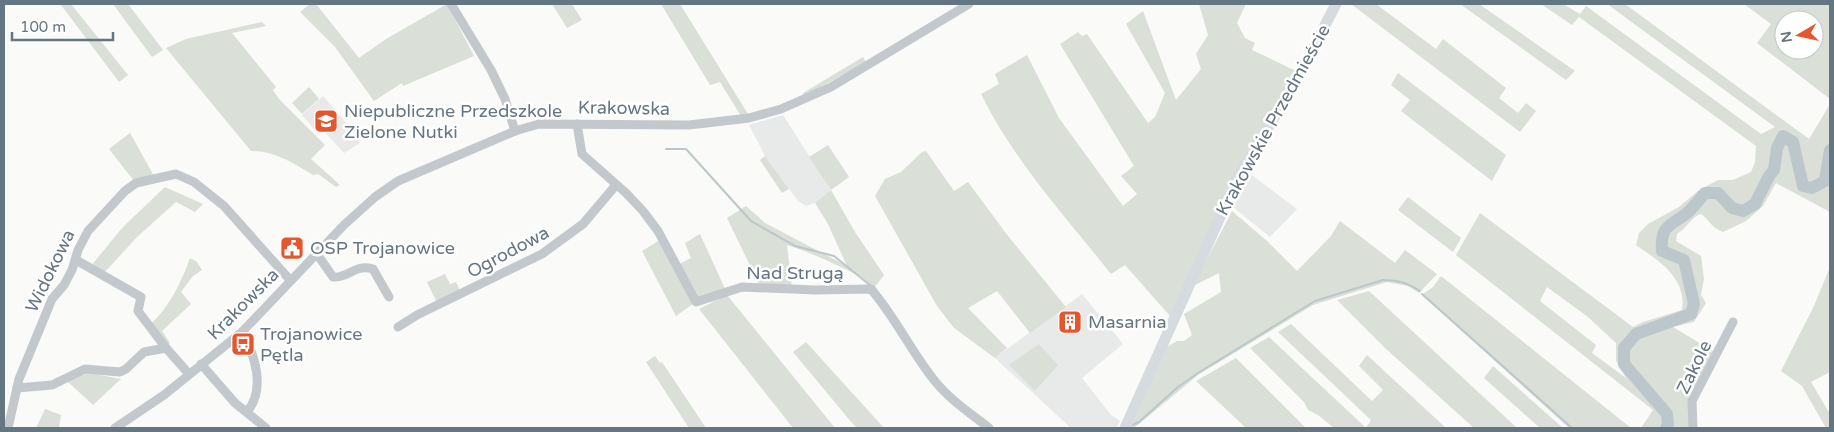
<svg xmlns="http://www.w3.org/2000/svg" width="1834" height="432" font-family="'Varela Round',sans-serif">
<rect width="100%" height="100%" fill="#fafaf8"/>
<g fill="#e8e9e9">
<polygon points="323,96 349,126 360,143 344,153 320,127 315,130 302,115"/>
<polygon points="783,115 831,190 815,203 806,206 798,201 765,156 749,125"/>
<polygon points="1249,173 1297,209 1270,237 1233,207"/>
<polygon points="1082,294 1123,344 1082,378 1111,415 1120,421 1116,428 1071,428 995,358"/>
</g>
<g fill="#dadfd7" fill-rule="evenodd">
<polygon points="63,4 71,4 128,75 119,82 61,5"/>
<polygon points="113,4 128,4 163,50 152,57"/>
<polygon points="310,4 316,4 359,58 386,39 447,4 474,56 403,86 402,83 374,101 335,47 300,12"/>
<polygon points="552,4 572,4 582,20 567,28"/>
<polygon points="661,4 680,4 748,114 741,116 720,82 710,85"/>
<path d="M1199 4H1246L1237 23 1245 38 1255 43 1252 50 1296 71 1170 316 1125 265 1111 274C1065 216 1014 161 981 94L999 84 995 74 1027 55 1059 118 1123 206 1137 194 1121 176 1134 166 1060 44 1078 32 1082 36 1087 34 1148 123 1155 117 1165 93 1126 24 1143 11 1176 100 1201 69 1196 54 1208 35Z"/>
<polygon points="1351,4 1376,4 1436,49 1443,39 1506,88 1499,98 1518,113 1526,103 1536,111 1520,132"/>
<polygon points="1460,4 1479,4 1575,71 1566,80"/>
<path d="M1541 4H1563L1580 14 1586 6 1761 134 1775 127 1607 4H1625L1809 139 1830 104V212L1776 183 1763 206 1746 221 1723 232C1710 227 1711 221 1701 214 1692 216 1686 229 1677 234L1676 241 1701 256 1704 279 1701 295 1706 303 1694 322 1673 327 1716 353 1690 400 1689 428H1641L1653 410 1456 255 1480 213 1633 327 1643 322 1682 310C1687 278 1659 261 1636 245L1639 233 1648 224 1679 207 1699 190 1718 180H1733L1751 172 1755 162 1756 146 1579 17 1572 25ZM1547 287 1588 317 1616 343V361L1626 378 1592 353 1596 345 1540 301Z"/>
<path d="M1744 4H1830V99L1757 43 1771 24ZM1784 20H1814V50H1784Z"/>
<path d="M262 22 266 26 232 33 276 87 273 90 279 99 325 145 311 159 340 185 336 187 318 174 313 175C293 163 275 151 251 151L166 48 186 39Z"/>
<polygon points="863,57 866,62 804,96 803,93"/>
<polygon points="1398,73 1506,155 1492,181 1401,111 1410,100 1391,85"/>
<polygon points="309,87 319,99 302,114 292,103"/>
<polygon points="130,133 154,176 134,181 109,149"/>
<path d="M828 145 849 177 831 190 855 232 884 275 874 288C867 286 865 279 859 276 835 264 812 253 787 245L792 287 759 284 727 218 746 206 765 223 847 266 828 224 815 203 831 190 809 157Z"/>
<polygon points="926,151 954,191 968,182 1008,236 1066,307 1030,333 997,291 968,308 1007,348 995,358 954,328 937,306 875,196 885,179 901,172 922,152"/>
<polygon points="765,156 789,189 782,193 760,160"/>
<polygon points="165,187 203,204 195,212 176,202 137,237 104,273 91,266 122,228"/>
<polygon points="1408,197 1461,238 1453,252 1398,210"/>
<polygon points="1232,211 1267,241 1297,271 1331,236 1340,221 1395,263 1405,250 1437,274 1419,293 1408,286 1387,282 1313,305 1198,375 1134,428 1131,428 1167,347 1177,341 1184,341 1192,335 1184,314 1221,292 1219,273 1193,286"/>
<polygon points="700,234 726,291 695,298 677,265 691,258 685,243"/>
<polygon points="660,240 693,304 676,316 642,251"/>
<path d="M190 258 196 261 202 270 193 276 181 292 191 304 162 331 170 343 167 347 151 324C170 306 181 283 190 258Z"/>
<polygon points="1830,267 1830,372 1811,382 1830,414 1830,428 1826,428 1802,386 1781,371 1814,306"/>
<polygon points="445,274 450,284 456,282 461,293 437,303 427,282"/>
<polygon points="1441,276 1631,428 1569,428 1422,295 1433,287"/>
<polygon points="1369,291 1517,428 1474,428 1385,348 1337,300"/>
<polygon points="727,295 835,428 793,428 699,309"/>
<polygon points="1291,324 1372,401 1383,390 1359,366 1367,355 1446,428 1334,428 1318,415 1308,410 1304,402 1250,348 1269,337 1366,428 1371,420 1278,332"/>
<polygon points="806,342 884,428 857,428 852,423 793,352"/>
<polygon points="1039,344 1058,365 1035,391 1009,365"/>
<polygon points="655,356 660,363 662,362 706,428 689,428 646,362"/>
<polygon points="1236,358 1306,428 1246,428 1196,381"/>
<polygon points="1493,366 1563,428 1540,428 1484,378"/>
<polygon points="90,373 121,379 93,405 66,380"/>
<polygon points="45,409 61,415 59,428 36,428"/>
</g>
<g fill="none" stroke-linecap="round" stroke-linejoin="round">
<g stroke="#bbc7cb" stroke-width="2">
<polyline points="666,149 686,149 751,221 795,246 834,256 871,286"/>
<polyline points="1422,294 1572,428"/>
<path d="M1132 425 1139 422 1178 387 1198 373 1315 301 1383 280C1398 280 1408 283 1420 291"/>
</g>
<path stroke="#bbc7cb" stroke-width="12" d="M1666 428 1668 425 1667 414 1624 364V348L1636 334 1691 314 1694 304 1684 260 1662 251C1660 227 1669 226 1686 214 1693 208 1699 200 1705 193H1718L1732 208 1743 211 1755 204 1769 176 1774 170 1777 148 1783 136 1793 142 1803 186 1812 188 1825 181 1830 150"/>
<g stroke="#c3c8cc" stroke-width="9">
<polyline points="451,4 491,70 505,99 515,131"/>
<path d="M577 124 582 154 626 193 643 211 658 231 696 302 742 287 815 290 871 289C895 317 911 351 934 380 949 399 970 413 989 428"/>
<path d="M317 254 333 277C347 279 357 263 373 269L389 297"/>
<polyline points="76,260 141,297 138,311 166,348 189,374"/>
<polyline points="398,327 417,315 542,254 583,224 616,185"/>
<path d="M242 332C255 355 266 389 247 412"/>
<polyline points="201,364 235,403 266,428"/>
<polyline points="17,388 52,385 85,369 120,372 126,369 144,352 166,348"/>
<polyline points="8,428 19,379 52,299 64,285 72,270 78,250 88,231 125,191 136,183 176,174 194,182 224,206 290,280"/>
<polyline points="115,428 164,395 242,332 344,225 375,197 398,181 515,131 539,124 689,125 749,118 781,109 831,87 969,4"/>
<polyline points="1693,428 1692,401 1733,322"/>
</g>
<polyline stroke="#d6dbdf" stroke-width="11" points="1125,428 1238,177 1299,76 1336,4"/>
</g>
<defs>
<g id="school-square" transform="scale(1.25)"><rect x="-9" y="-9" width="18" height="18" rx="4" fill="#e4572e" stroke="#fff"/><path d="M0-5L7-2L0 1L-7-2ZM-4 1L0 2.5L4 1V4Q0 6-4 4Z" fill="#fff"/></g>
<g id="civic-square" transform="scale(1.25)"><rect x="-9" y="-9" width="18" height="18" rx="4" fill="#e4572e" stroke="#fff"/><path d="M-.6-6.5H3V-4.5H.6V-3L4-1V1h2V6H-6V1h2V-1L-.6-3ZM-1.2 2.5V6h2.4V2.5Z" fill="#fff"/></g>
<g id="building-square" transform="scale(1.25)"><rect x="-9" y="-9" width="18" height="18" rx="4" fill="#e4572e" stroke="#fff"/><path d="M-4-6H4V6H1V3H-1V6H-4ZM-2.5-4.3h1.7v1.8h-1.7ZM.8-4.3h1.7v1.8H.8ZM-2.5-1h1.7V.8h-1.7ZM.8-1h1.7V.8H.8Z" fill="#fff"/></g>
<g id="bus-square" transform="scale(1.25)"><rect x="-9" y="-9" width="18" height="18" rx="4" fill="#e4572e" stroke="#fff"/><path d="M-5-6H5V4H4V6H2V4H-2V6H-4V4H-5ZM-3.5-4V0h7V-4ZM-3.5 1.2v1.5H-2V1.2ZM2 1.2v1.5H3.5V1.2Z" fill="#fff"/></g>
</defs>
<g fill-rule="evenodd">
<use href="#school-square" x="326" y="121"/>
<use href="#civic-square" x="292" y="248"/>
<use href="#building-square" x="1070" y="322"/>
<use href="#bus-square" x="243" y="344"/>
</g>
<g text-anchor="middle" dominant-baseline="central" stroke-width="5" stroke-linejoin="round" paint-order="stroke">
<g font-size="18" fill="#657683" stroke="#fff">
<text transform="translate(624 108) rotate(1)">Krakowska</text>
<text transform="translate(1273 120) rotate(-61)">Krakowskie Przedmieście</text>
<text transform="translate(508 252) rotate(-28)">Ogrodowa</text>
<text transform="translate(50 271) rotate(-64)">Widokowa</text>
<text x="795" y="273">Nad Strugą</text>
<text transform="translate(243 304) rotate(-45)">Krakowska</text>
<text transform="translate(1694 367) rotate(-64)">Zakole</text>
</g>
<g font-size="18" fill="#657683" stroke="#fff" text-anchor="start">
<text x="344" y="111">Niepubliczne Przedszkole<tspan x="344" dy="21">Zielone Nutki</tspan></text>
<text x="310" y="248">OSP Trojanowice</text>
<text x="1088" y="322">Masarnia</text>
<text x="260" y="334">Trojanowice<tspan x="260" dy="21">Pętla</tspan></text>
</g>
</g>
<rect width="1834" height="432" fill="none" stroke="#657683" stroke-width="10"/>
<g transform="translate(1799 35) rotate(261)"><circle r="24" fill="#ffffff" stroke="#c1c8cd"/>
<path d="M0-4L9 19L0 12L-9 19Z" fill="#e4572e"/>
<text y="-8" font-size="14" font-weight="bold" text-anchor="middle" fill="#657683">N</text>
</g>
<path d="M12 32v8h101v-8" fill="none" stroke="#657683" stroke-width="2.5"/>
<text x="20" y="32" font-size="15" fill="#657683" stroke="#ffffff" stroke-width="4" paint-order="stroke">100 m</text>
</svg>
